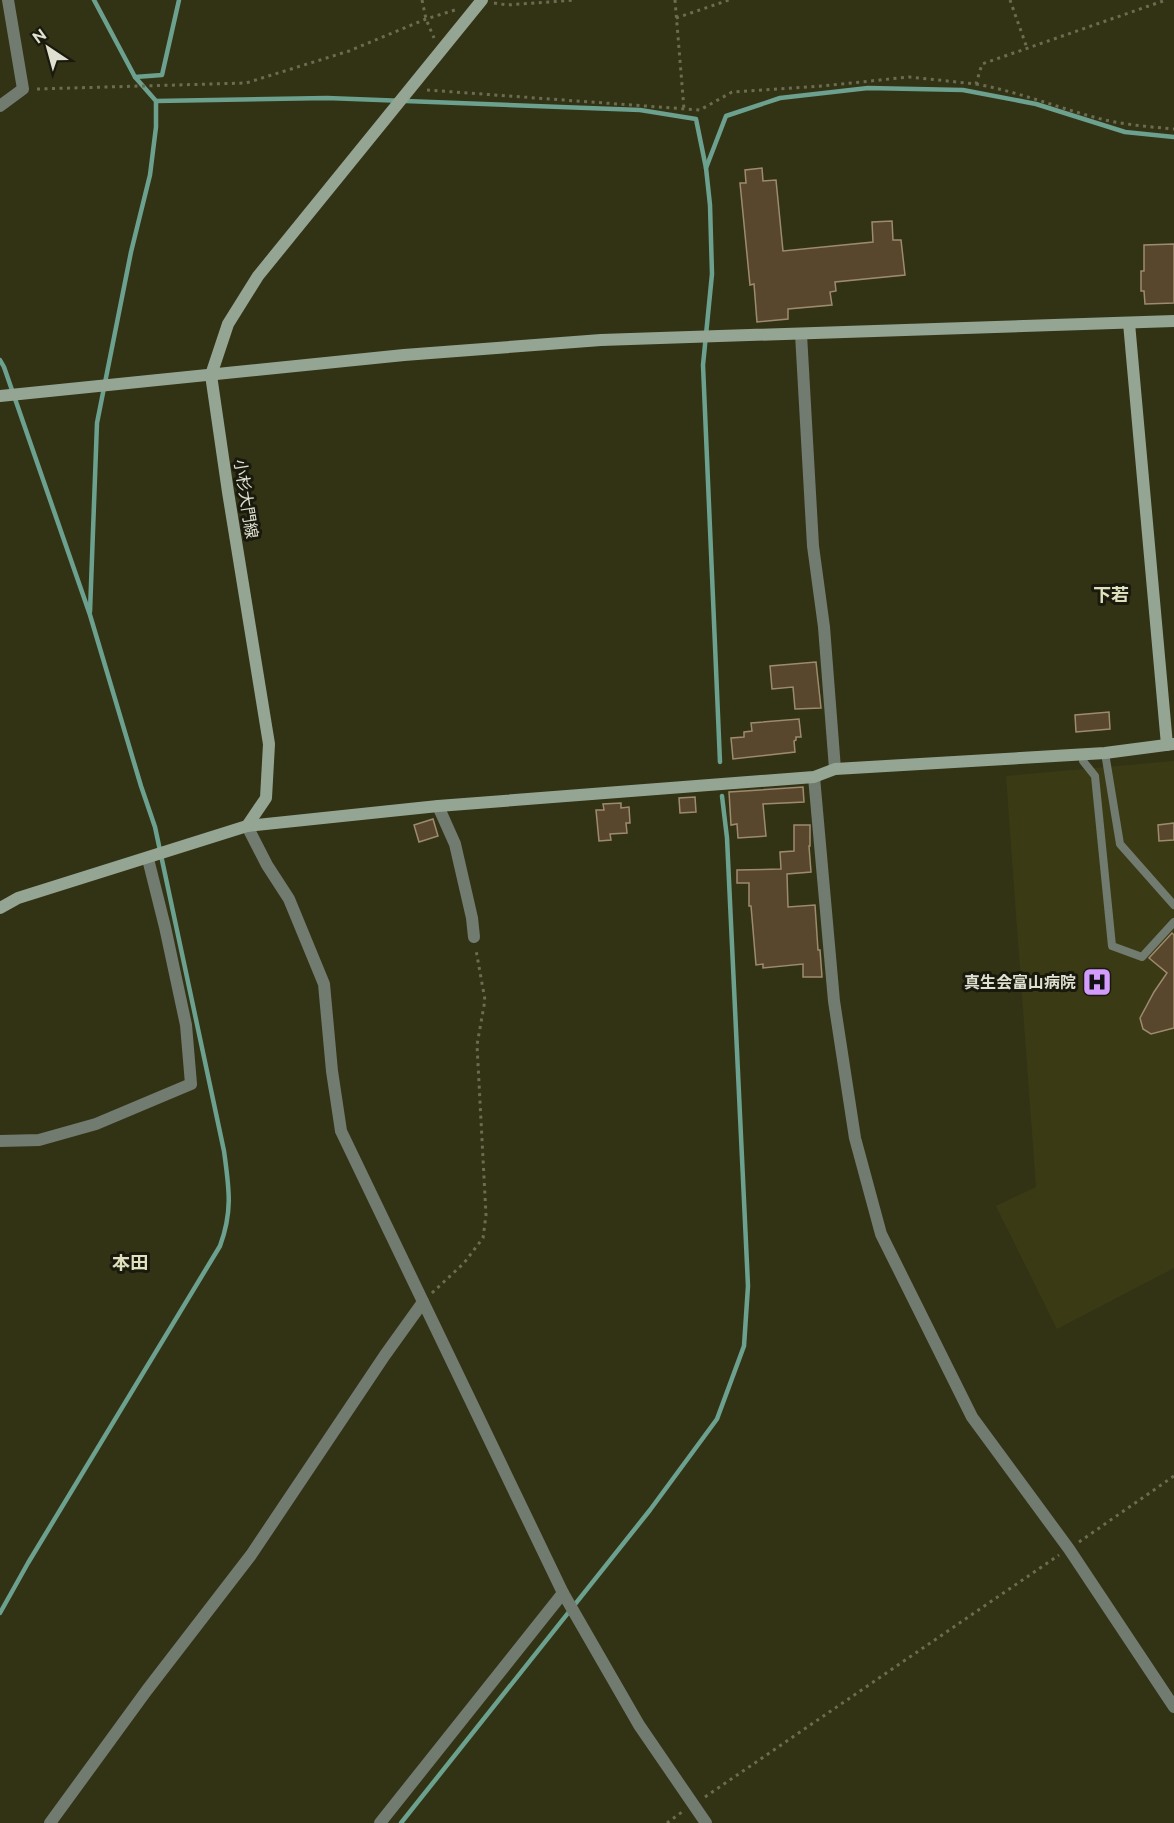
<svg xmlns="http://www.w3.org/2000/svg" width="1174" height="1823" font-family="Raleway,'Noto Sans JP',sans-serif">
<rect width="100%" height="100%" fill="#323315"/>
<polygon fill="#3a3b15" points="1174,761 1174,1268 1057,1329 996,1206 1036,1187 1006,776"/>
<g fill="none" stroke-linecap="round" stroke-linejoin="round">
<g stroke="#6ca18f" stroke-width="4.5">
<polyline points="135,77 162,75 179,0"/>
<polyline points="156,101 327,98 640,110 696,119 706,168 710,205 712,274 703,365 720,762"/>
<polyline points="706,168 726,116 780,98 868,88 963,90 1036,104 1125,132 1174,137"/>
<path d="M0 360 4 367 90 615 141 786 155 827 224 1151C229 1188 233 1211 220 1246L28 1563 0 1613"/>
<polyline points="90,612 97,423 131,252 150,175 156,127 156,101 135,77 94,0"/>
<polyline points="401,1823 650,1510 717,1419 744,1346 748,1286 727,838 722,796"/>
</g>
</g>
<g fill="#58472c" stroke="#9e8b6f" stroke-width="1.5">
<polygon points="762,168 763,181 776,180 783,251 873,242 872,222 892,221 893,240 901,240 905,275 835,282 836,291 830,292 832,305 788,309 788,319 757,322 754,284 750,285 740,183 746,183 745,170"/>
<polygon points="1174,244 1174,303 1145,304 1144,291 1141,291 1141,271 1144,271 1144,245"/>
<polygon points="816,662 821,708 795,709 793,687 772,689 770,666"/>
<polygon points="1109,712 1110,729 1076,732 1075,715"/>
<polygon points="799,719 801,737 796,737 796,740 794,741 795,752 733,759 731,738 744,737 744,732 752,731 751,723"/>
<polygon points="803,787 804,802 763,804 766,836 738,838 737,824 731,825 729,792"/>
<polygon points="695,797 696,812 680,813 679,798"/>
<polygon points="621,803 621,808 629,807 630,823 626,823 627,833 610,834 611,840 599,841 596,810 604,810 603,804"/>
<polygon points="433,819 438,836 419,842 414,825"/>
<polygon points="1174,823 1174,840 1159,841 1158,825"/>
<polygon points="794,825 810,825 810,846 809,846 811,872 787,874 788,907 815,905 818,950 820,950 822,977 803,977 803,964 763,968 763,964 756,965 751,906 749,906 749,883 737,883 737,870 781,869 780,852 794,851"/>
<polygon points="1172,933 1174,935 1174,1028 1151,1034 1143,1029 1140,1018 1154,992 1167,973 1149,958"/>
</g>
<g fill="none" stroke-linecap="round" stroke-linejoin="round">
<g stroke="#6b6c52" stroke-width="3" stroke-dasharray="3 4.5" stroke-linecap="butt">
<polyline points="422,0 426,19 434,38"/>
<polyline points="675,0 684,109"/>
<polyline points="1010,0 1027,48"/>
<polyline points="494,3 507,5 576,0"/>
<polyline points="676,18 729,0"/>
<path d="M976 84C1020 92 1061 109 1105 120 1128 125 1151 127 1174 129"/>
<polyline points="37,89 246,83 349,51 426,19 455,10"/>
<polyline points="427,90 700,110 732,92 822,86 909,77 976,84 982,64 1166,0"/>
<polyline points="432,1293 464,1263 483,1238 486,1215 477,1045 485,1000 476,950"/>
<polyline points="1079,1542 1174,1476"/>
<polyline points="705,1797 1059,1555"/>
<polyline points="667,1823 682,1812"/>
</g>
<g stroke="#717b70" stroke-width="8">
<polyline points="1105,753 1120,844 1174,905"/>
<polyline points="1083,754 1083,761 1095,776 1112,946 1142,957 1174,922"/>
</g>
<g stroke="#717b70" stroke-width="12">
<polyline points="0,106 23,89 8,0"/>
<polyline points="801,334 813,546 824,627 835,769"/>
<polyline points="814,777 834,1001 855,1138 881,1234 972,1417 1069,1549 1174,1707"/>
<polyline points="438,806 455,844 472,918 474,937"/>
<polyline points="247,826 267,865 289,899 324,984 332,1071 341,1131 563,1593 639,1725 706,1823"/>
<polyline points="0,1141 39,1140 96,1124 191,1084 186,1025 165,927 148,859"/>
<polyline points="50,1823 147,1690 251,1555 385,1355 423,1302"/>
<polyline points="380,1823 563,1593"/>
</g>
<g stroke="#95a593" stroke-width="12">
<polyline points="1129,323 1167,745"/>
<polyline points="0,396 404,355 601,340 1174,321"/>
<polyline points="247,826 266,798 269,744 228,492 211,375 228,324 258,276 482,0"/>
<polyline points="0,908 18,898 247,826 438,806 814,777 835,769 1105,753 1174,744"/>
</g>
</g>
<defs>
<g id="hospital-square" transform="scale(1.5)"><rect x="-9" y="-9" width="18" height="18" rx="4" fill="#d39cfc" stroke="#191a0d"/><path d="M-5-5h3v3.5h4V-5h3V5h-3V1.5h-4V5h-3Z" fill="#111"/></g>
</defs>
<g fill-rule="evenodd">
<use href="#hospital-square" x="1097" y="982"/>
</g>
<g text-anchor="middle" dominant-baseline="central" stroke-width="6" stroke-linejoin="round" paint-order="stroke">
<g font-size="16" fill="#dfe0cf" stroke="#191a0d">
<text transform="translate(246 499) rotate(81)">小杉大門線</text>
</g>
<g font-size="16" font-weight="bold" fill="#dfe0cf" stroke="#191a0d" text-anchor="end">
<text x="1076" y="982">真生会富山病院</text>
</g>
<g font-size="18" font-weight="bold" fill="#dfe1be" stroke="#191a0d">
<text x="1111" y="594">下若</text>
<text x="130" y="1262">本田</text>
</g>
</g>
<g transform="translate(48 48) rotate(324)" stroke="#191a0d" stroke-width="4.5" paint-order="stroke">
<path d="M0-4.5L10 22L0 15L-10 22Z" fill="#dfe0cf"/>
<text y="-9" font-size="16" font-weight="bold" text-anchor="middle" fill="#dfe0cf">N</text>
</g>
</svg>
